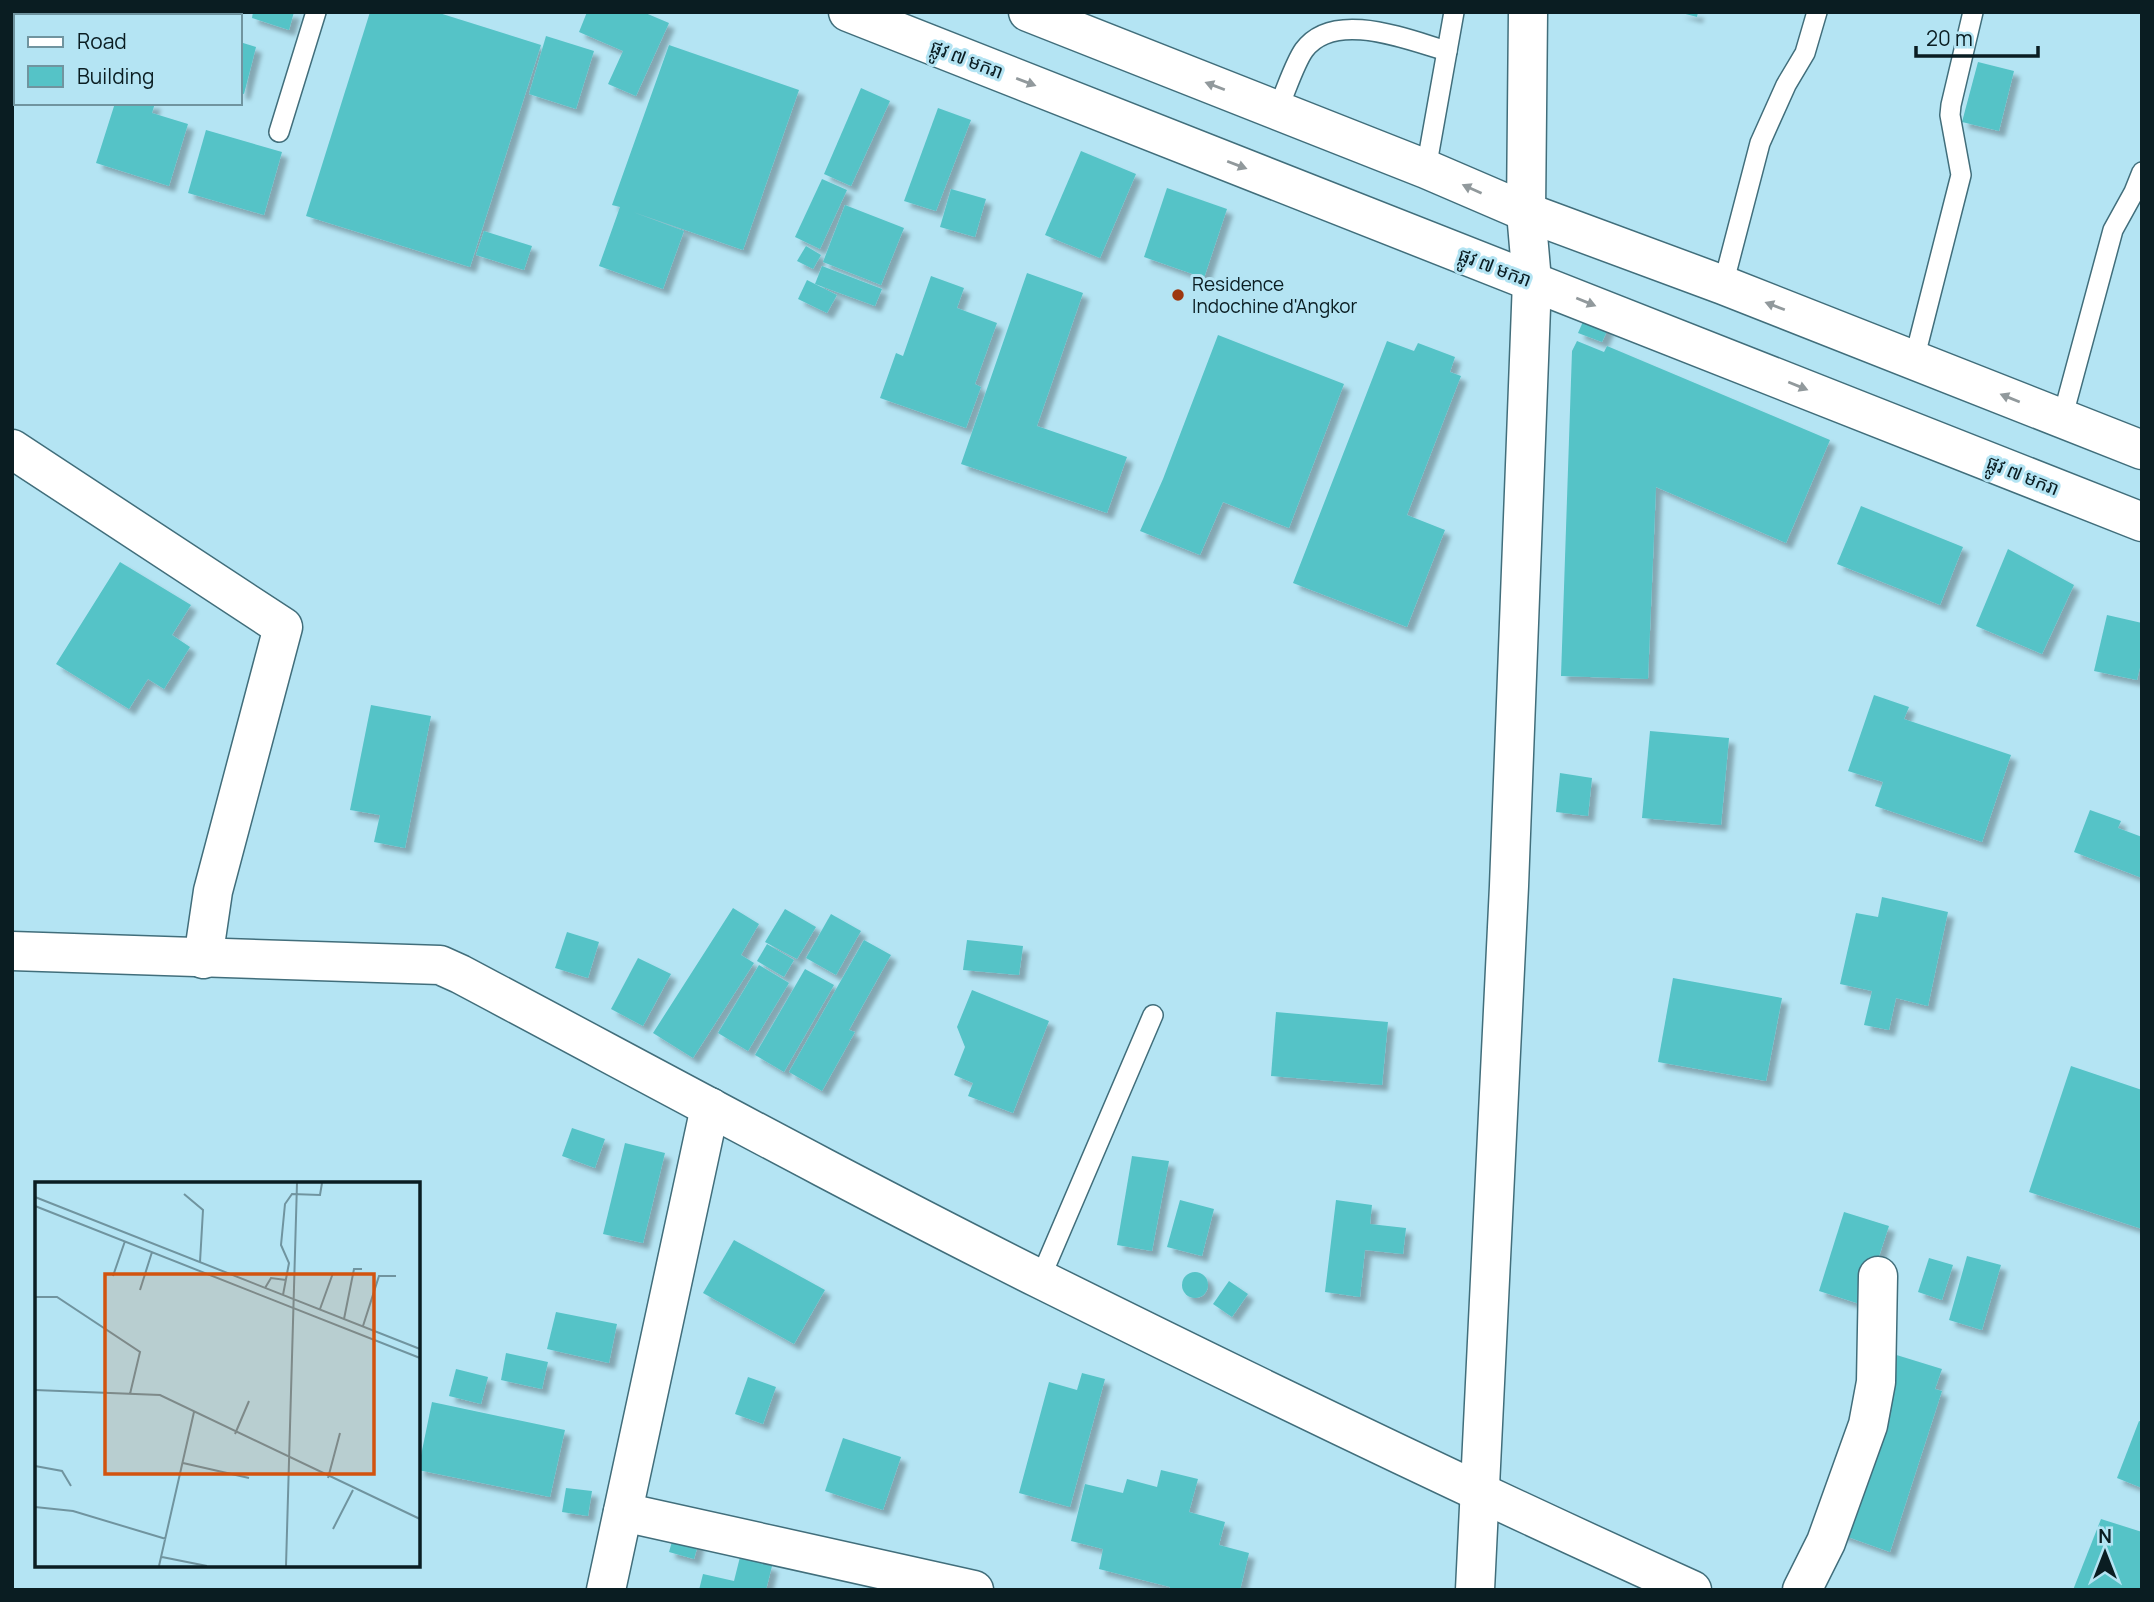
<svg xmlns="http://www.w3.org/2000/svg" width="2154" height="1602" font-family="Manrope,'Noto Sans Khmer',sans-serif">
<defs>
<filter id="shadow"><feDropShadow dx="6" dy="6" stdDeviation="2" flood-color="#0004"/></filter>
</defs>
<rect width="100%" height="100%" fill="#b4e4f3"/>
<g fill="#55c3c7" filter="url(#shadow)">
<polygon points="12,12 26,12 25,16 16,16 16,23 12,21"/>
<polygon points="151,12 184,12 183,16 150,16"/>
<polygon points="253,12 294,12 289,30 252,18"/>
<polygon points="370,12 436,12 541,45 470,267 306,216"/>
<polygon points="587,12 643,12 669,23 636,96 608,84 623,51 579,32"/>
<polygon points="1678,12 1698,12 1697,17"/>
<polygon points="546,36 594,51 576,109 529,94"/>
<polygon points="240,42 256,47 244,94 240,93"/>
<polygon points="669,45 799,90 743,250 633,212 684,231 663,289 599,266 620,207 612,205"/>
<polygon points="1978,62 2014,71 1999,131 1962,122"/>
<polygon points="861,88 890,101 851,186 824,174"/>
<polygon points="115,103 155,103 152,113 188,124 169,186 96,163"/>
<polygon points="938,108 971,120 936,211 904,201"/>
<polygon points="206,130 282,152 264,215 188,193"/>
<polygon points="1081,151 1136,174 1100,258 1045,235"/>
<polygon points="822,179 847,190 820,249 795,237"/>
<polygon points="1167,188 1227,209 1204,278 1144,257"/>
<polygon points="951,189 986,199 975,237 940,227"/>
<polygon points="845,205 904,228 881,285 823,262"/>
<polygon points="484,231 532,246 524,270 476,255"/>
<polygon points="806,246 821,255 813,269 797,261"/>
<polygon points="822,266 882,289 875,306 815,284"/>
<polygon points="1027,273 1083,293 1037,426 1127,457 1107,513 961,464"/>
<polygon points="931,276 964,288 957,308 997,323 975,384 981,387 966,428 880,398 896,353 903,356"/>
<polygon points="807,280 837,295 827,313 798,299"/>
<polygon points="1588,310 1612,320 1602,342 1578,333"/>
<polygon points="1218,335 1344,384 1289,528 1223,502 1200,555 1140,531 1163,479"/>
<polygon points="1387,341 1414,351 1418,343 1455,357 1450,372 1461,376 1407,515 1445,530 1407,627 1293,583"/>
<polygon points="1577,341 1604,352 1607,346 1830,440 1786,543 1656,487 1648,679 1561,676 1572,351"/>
<polygon points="1861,506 1963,547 1940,605 1837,564"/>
<polygon points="2008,549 2074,585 2042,654 1976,626"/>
<polygon points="120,562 191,605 172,635 190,647 164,689 148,679 129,709 56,664"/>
<polygon points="2107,615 2142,623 2142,659 2137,680 2094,671"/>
<polygon points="1874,695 1909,707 1904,719 2011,755 1982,842 1875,806 1883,782 1848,771"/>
<polygon points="371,705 431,716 405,848 374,842 380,815 350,810"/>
<polygon points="1650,731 1729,738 1721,825 1642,818"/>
<polygon points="1560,773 1592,778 1588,816 1556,812"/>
<polygon points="2090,810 2121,821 2118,828 2142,837 2142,878 2074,852"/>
<polygon points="1882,897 1948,912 1928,1006 1896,998 1889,1030 1864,1025 1872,991 1840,984 1856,913 1878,917"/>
<polygon points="733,908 759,924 741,955 754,963 693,1058 653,1033"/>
<polygon points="785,909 816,927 797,959 765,942"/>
<polygon points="831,914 861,931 836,975 806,958"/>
<polygon points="567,932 599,942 588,978 555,968"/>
<polygon points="864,940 891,955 849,1030 855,1032 822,1091 789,1072"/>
<polygon points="967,940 1023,946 1019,975 963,970"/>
<polygon points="767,944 794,960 784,977 757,961"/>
<polygon points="638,958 671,974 643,1026 611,1009"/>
<polygon points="759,965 789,983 748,1051 718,1033"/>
<polygon points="805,969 834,985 784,1072 755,1055"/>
<polygon points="1673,978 1782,998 1766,1081 1658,1062"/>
<polygon points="972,990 1049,1021 1013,1113 968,1096 973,1083 954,1075 965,1047 957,1027"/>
<polygon points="1276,1012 1388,1022 1382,1085 1271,1076"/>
<polygon points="2071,1066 2142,1090 2142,1229 2029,1192"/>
<polygon points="572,1128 605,1139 595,1168 562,1156"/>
<polygon points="625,1143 665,1153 643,1243 603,1234"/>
<polygon points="1132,1156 1169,1161 1152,1251 1117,1245"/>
<polygon points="1180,1200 1214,1209 1202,1256 1167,1247"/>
<polygon points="1336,1200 1372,1205 1370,1224 1406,1228 1403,1254 1365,1250 1360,1297 1325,1292"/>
<polygon points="1844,1212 1889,1226 1863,1305 1819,1291"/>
<polygon points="734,1240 825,1290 794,1344 703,1293"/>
<polygon points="1967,1256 2001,1265 1982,1330 1949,1320"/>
<polygon points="1929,1258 1953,1265 1942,1300 1918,1292"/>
<circle cx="1195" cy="1285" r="13"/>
<polygon points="1229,1281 1248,1294 1232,1317 1213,1304"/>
<polygon points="556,1312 617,1324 609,1363 547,1349"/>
<polygon points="506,1353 548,1362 542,1389 501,1380"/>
<polygon points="1890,1353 1942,1369 1935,1389 1942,1391 1890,1552 1834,1532"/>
<polygon points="456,1369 488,1377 481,1404 449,1396"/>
<polygon points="1082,1373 1105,1379 1070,1507 1019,1493 1049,1382 1077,1390"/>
<polygon points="748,1377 776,1387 763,1424 735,1414"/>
<polygon points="432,1402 565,1430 550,1497 418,1470"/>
<polygon points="2139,1421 2142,1422 2142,1488 2117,1478"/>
<polygon points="843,1438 901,1457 883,1510 825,1491"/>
<polygon points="1161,1470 1198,1479 1189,1512 1225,1522 1219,1545 1249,1553 1240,1590 1169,1590 1170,1587 1099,1569 1103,1549 1071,1541 1085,1484 1123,1493 1127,1479 1157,1487"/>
<polygon points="566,1488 592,1491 588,1516 562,1512"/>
<polygon points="2101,1519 2142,1532 2142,1590 2073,1590"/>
<polygon points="677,1524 702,1531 694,1559 669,1552"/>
<polygon points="740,1557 772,1566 766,1590 699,1590 703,1574 734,1581"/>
</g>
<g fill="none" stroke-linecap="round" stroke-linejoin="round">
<g stroke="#416e7b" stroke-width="22">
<g id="service">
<polyline points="69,16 70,12"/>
<path d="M1277 110C1285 94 1294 64 1304 50 1334 9 1408 40 1447 51"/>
<polyline points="279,132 316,12"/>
<polyline points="1426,169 1454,12"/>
<polyline points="1723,285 1760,143 1786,85 1805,53 1817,12"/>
<polyline points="1914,360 1961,175 1950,115 1951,105 1973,12"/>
<polyline points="2062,419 2113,230 2134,192 2142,172"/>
<polyline points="1040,1279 1153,1015"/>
</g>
</g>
<g stroke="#416e7b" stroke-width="41">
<g id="minor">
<polyline points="1526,212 1528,12"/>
<polyline points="12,449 283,627 213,891 203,959"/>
<polyline points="623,1512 974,1590"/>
<polyline points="606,1590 710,1107"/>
<polyline points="1802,1590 1826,1542 1868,1425 1876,1382 1878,1276"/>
</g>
</g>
<g stroke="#416e7b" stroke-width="41">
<g id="tertiary">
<path d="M12 951 440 965 460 974C654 1077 846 1182 1042 1280 1257 1387 1473 1491 1692 1590"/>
<polyline points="1475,1590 1509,886 1532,281 1526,212"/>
</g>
</g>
<g stroke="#416e7b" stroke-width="41">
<g id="secondary">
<polyline points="848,12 2142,522"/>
<polyline points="1028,12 1426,169 1526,212 1723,285 2142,450"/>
</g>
</g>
<use href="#service" stroke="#fff" stroke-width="19"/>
<use href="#minor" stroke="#fff" stroke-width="38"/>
<use href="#tertiary" stroke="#fff" stroke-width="38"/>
<use href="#secondary" stroke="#fff" stroke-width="38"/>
</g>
<defs><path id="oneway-solid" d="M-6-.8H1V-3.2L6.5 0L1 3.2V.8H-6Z" transform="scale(1.75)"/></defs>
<g fill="#91999c">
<use href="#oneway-solid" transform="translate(1026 82) rotate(21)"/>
<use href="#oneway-solid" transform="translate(1215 86) rotate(-159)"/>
<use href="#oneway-solid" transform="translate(1237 165) rotate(21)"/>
<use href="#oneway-solid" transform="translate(1472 189) rotate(-156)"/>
<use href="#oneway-solid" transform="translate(1586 302) rotate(22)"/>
<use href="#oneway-solid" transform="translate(1775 306) rotate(-159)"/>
<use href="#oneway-solid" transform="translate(1798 386) rotate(22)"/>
<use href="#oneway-solid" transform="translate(2010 398) rotate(-158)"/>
</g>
<circle fill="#9d3710" stroke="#b4e4f3" stroke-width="2.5" cx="1178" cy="295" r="7"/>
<g text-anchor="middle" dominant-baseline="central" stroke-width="6" stroke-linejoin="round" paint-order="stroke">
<g font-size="19" fill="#0a1d22" stroke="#b4e4f3">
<text transform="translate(967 59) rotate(21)">ផ្លូវ ៧ មករា</text>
<text transform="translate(1495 267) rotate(21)">ផ្លូវ ៧ មករា</text>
<text transform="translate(2023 475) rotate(22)">ផ្លូវ ៧ មករា</text>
</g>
<g font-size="19" fill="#0a1d22" stroke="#b4e4f3" text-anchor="start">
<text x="1192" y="284">Residence<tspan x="1192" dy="22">Indochine d'Angkor</tspan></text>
</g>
</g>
<g transform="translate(35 1182)">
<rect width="385" height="385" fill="#b4e4f3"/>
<path fill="none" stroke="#70949f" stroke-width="2" d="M149 12 168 28 165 80M0 15 385 167M0 24 385 176M78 94 90 59M230 106 236 96 251 98M105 108 117 70M248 113 254 81 246 63 250 22 257 12 285 13 287 1M0 115H22L105 170 95 212M285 127 298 91M309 137 319 87H327M328 144 344 94H361M0 208 125 213 385 337M200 252 214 219M148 281 214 296M0 284 27 289 36 304M293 296 305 251M0 325 38 329 131 357M298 347 318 308M127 375 172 384M124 384 159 230M251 384 262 1"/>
<path fill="#d2530e" fill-opacity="0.15" stroke="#d2530e" stroke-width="3.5" d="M70 92H339V292H70Z"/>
<rect width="385" height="385" fill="none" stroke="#0a1d22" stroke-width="3.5"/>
</g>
<rect width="2154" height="1602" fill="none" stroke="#0a1d22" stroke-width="28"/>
<rect x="14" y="14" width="228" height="91" fill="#b4e4f3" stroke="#70949f" stroke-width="2"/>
<rect x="28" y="37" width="35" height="10" fill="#ffffff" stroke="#70949f" stroke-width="2"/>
<text x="77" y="49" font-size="21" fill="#0a1d22">Road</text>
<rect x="28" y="66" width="35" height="21" fill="#55c3c7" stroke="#70949f" stroke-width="2"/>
<text x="77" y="84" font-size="21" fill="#0a1d22">Building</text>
<g transform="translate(2105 1553)" stroke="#b4e4f3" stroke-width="5" paint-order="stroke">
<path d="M0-5L12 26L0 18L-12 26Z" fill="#0a1d22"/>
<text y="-10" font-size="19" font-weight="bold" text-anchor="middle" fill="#0a1d22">N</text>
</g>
<path d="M1916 46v10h122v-10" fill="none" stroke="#0a1d22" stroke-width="3.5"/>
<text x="1926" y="46" font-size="21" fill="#0a1d22" stroke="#b4e4f3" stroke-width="5" paint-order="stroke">20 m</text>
</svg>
